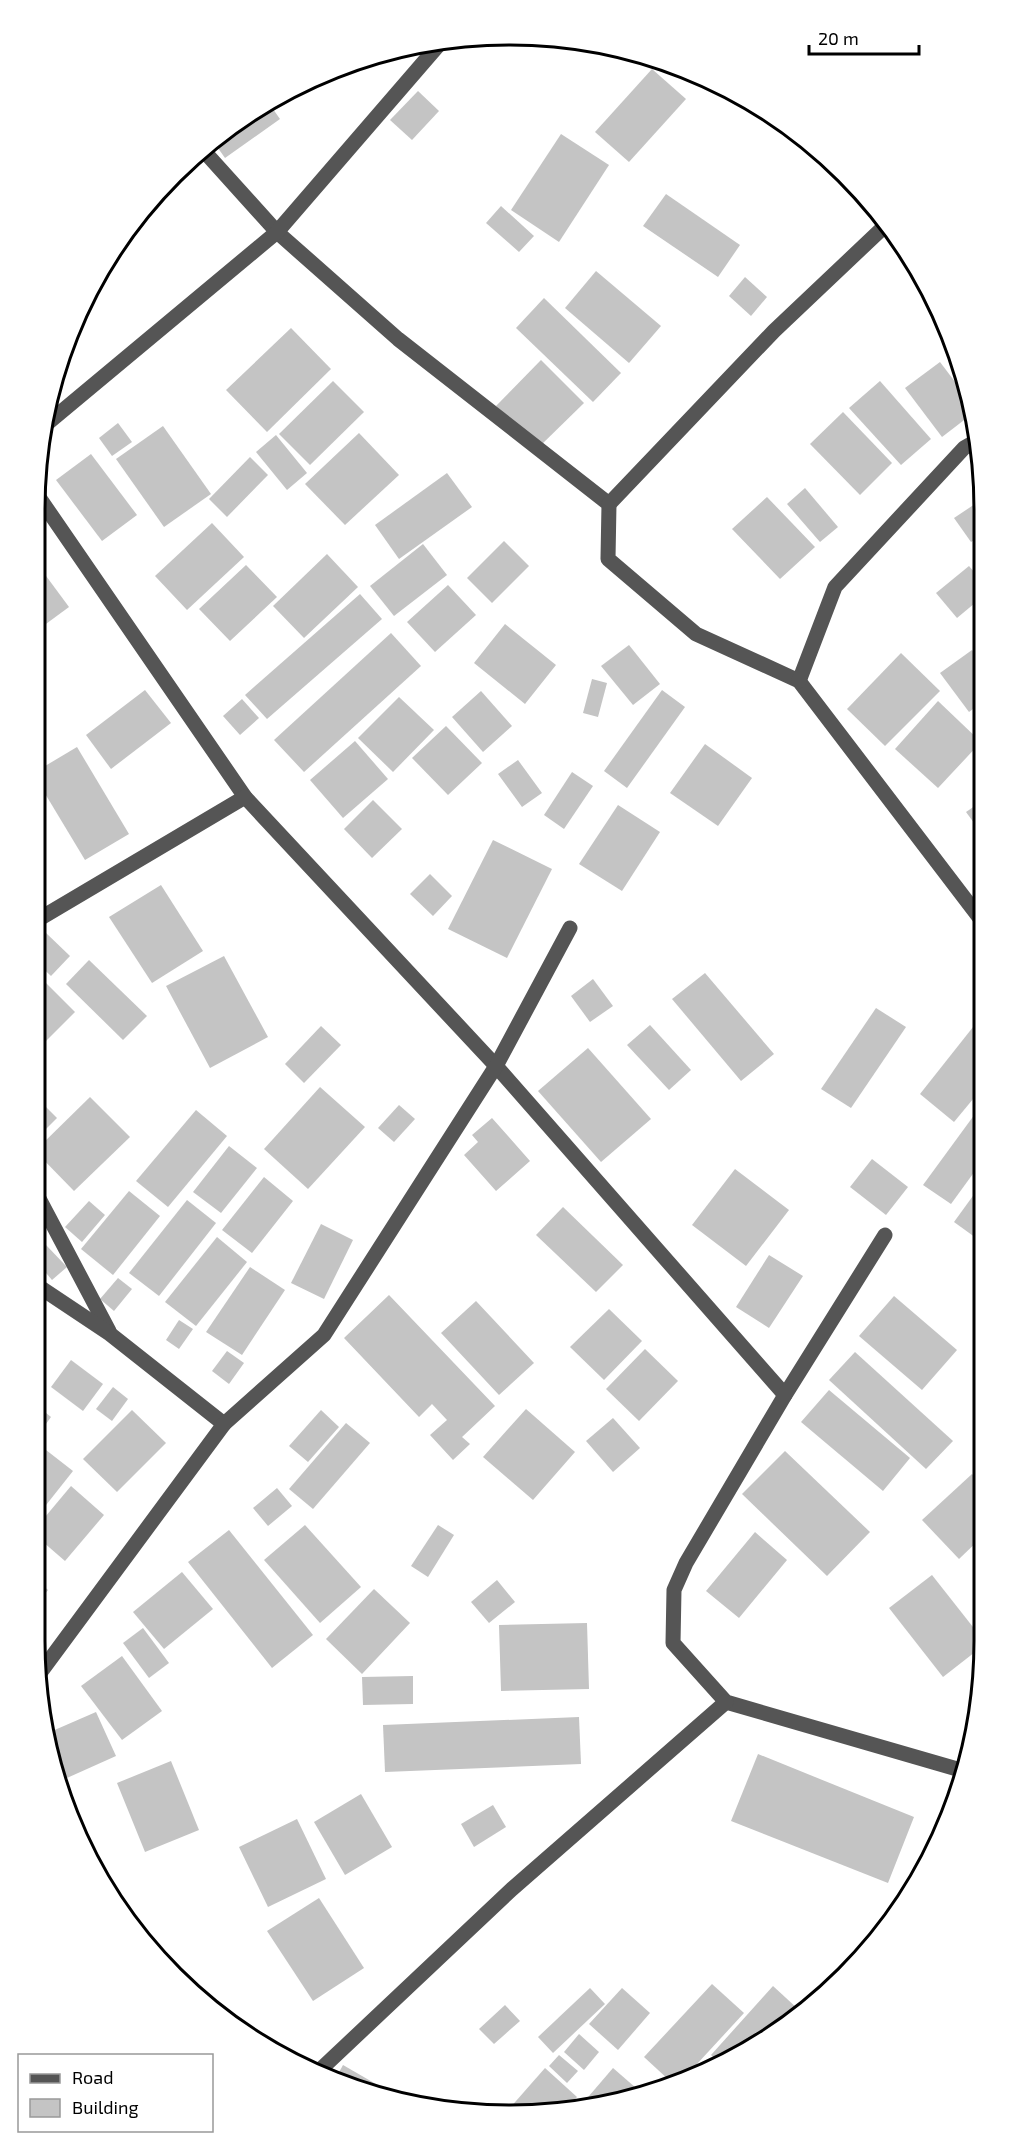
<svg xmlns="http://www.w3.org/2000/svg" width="1019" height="2150" font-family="'Exo 2',sans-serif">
<rect width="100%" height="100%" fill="#fff"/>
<g fill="#c4c4c4">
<polygon points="652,69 686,99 629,162 595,132"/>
<polygon points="418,91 439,111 412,140 390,120"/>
<polygon points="268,102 280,119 225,158 213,141 246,114"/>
<polygon points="561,134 609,165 559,242 511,210"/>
<polygon points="666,194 740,245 718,277 643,226"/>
<polygon points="501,206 534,236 519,252 486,223"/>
<polygon points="596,271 661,326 629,363 565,308"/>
<polygon points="745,277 767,297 751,316 729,296"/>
<polygon points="544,298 621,373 593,402 516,328"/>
<polygon points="291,328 331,369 267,432 226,390"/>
<polygon points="954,350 957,358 959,368 948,356"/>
<polygon points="541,360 584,403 538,448 496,406"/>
<polygon points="940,362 968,399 972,414 942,437 905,388"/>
<polygon points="333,381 364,412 310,465 279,434"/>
<polygon points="880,381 931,439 901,465 849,408"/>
<polygon points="843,412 892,463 860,495 810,444"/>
<polygon points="118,423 132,442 112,456 99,438"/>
<polygon points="163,426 211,494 164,527 116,459"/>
<polygon points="359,433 399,475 345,525 305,484"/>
<polygon points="276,435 307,473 287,490 256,452"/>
<polygon points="91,454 137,515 102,541 56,480"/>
<polygon points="250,457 268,475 227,517 209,499"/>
<polygon points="447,473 472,507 399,559 375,525"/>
<polygon points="805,488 838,527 820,542 787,504"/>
<polygon points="767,497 815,547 780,579 732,529"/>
<polygon points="975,504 981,512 981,536 971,542 954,518"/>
<polygon points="212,523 244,557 187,610 155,576"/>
<polygon points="504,541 529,566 492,603 467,578"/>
<polygon points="423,544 447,575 394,616 370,586"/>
<polygon points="327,554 358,587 304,638 273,606"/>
<polygon points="35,561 69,607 35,632"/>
<polygon points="246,565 277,597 230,641 199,609"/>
<polygon points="969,566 981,580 981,598 957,618 936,593"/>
<polygon points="448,585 476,615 435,652 407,622"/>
<polygon points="360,594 382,619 267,719 245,695"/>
<polygon points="505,624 556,665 525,704 474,663"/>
<polygon points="391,633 421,666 304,772 274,740"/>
<polygon points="629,645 660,684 633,705 601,666"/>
<polygon points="972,650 981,662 981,703 969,712 940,673"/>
<polygon points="901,653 940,691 885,746 847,709"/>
<polygon points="592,679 607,683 598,717 583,713"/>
<polygon points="145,690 171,723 111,769 86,735"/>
<polygon points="662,690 685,707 627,788 604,771"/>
<polygon points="481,691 512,726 483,752 452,717"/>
<polygon points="399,697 434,730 393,772 358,738"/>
<polygon points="242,699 259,718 240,735 223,716"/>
<polygon points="938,701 981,742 938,788 895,749"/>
<polygon points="446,726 482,763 448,795 412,758"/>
<polygon points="355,741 388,779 343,818 310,780"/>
<polygon points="705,744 752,778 718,826 670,793"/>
<polygon points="77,747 129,834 85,860 35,777 35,772"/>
<polygon points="518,760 542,793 522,807 498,774"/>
<polygon points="572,772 593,786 564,829 544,815"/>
<polygon points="373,800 402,829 372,858 344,829"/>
<polygon points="982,801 982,823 977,827 966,812"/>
<polygon points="618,805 660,832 622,891 579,864"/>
<polygon points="493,840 552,869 507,958 448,929"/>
<polygon points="430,874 452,896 433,916 410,894"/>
<polygon points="161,885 203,951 152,983 109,917"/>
<polygon points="45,932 70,956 51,976 35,961 35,943"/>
<polygon points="224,956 268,1037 210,1068 166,986"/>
<polygon points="89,960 147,1016 123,1040 66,984"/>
<polygon points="35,972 75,1012 35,1052"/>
<polygon points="705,973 774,1054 741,1081 672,999"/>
<polygon points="593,979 613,1006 590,1022 571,996"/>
<polygon points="876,1008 906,1027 851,1108 821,1089"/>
<polygon points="977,1022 982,1026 983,1087 954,1122 920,1094"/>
<polygon points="650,1025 691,1070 669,1090 627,1045"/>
<polygon points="321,1026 341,1045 304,1083 285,1064"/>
<polygon points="588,1048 651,1119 601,1162 538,1091"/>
<polygon points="320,1087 365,1127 308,1189 264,1149"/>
<polygon points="35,1096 57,1118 35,1140"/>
<polygon points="90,1097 130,1137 74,1191 35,1151"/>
<polygon points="983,1103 983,1160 951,1204 923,1185"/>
<polygon points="399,1105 415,1119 394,1142 378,1128"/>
<polygon points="196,1110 227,1136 168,1207 136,1181"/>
<polygon points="492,1118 530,1161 496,1191 464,1155 478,1142 472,1135"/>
<polygon points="229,1146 257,1168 221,1213 193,1192"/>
<polygon points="872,1159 908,1187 886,1215 850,1187"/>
<polygon points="735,1169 789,1210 746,1266 692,1225"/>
<polygon points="264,1177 293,1201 252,1253 222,1230"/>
<polygon points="983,1182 983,1243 954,1222"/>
<polygon points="129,1191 160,1216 113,1275 81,1249"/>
<polygon points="187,1200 216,1223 159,1296 129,1273"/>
<polygon points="89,1201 105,1215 82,1242 65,1227"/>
<polygon points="563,1207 623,1265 596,1292 536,1235"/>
<polygon points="321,1224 353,1240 324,1299 291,1283"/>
<polygon points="217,1237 247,1262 196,1326 165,1302"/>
<polygon points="46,1245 67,1267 52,1280 35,1260 35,1255"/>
<polygon points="769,1255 803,1276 769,1328 736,1307"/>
<polygon points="250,1267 285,1290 242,1355 206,1332"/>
<polygon points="118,1278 132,1289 114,1311 100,1299"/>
<polygon points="389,1295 495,1406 462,1437 470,1444 453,1460 430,1435 447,1420 432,1404 419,1417 344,1338"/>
<polygon points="894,1296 957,1350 922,1390 859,1336"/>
<polygon points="476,1301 534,1363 499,1395 441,1333"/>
<polygon points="609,1309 642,1341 604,1380 570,1347"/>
<polygon points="179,1320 193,1329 179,1349 166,1340"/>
<polygon points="645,1349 678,1381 639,1421 606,1389"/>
<polygon points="227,1351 244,1363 229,1384 212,1371"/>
<polygon points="855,1352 953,1441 926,1469 829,1380"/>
<polygon points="71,1360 103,1384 83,1411 51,1387"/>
<polygon points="113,1387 128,1399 112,1421 96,1409"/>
<polygon points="829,1390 910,1458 883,1491 801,1422"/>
<polygon points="35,1404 51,1417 35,1439"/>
<polygon points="526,1409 575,1452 533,1500 483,1457"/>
<polygon points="132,1410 166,1443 117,1492 83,1459"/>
<polygon points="321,1410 339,1427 308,1462 289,1446"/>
<polygon points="613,1418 640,1448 613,1472 586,1441"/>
<polygon points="346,1423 370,1443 313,1509 289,1489"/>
<polygon points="37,1443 73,1471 35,1519 35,1446"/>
<polygon points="785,1451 870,1532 827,1576 742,1494"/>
<polygon points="972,1474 984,1486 984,1535 959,1559 922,1520"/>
<polygon points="71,1486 104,1515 65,1561 35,1535 35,1529"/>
<polygon points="277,1488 292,1506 268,1526 253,1508"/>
<polygon points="305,1525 361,1587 320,1623 264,1560"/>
<polygon points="438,1525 454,1535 428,1577 411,1566"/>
<polygon points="229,1530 313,1635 272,1668 188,1562"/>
<polygon points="755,1532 787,1560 739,1618 706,1591"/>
<polygon points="182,1572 213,1609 164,1649 133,1612"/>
<polygon points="932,1575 984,1641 984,1645 943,1677 889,1608"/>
<polygon points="35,1579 48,1590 35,1607"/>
<polygon points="497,1580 515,1602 489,1623 471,1602"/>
<polygon points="374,1589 410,1623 362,1674 326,1639"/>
<polygon points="587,1623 589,1689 501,1691 499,1625"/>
<polygon points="143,1628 169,1663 149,1678 123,1643"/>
<polygon points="122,1656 162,1711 122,1740 81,1686"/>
<polygon points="413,1676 413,1704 363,1705 362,1677"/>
<polygon points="96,1712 116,1756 58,1782 50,1732"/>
<polygon points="579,1717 581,1764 385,1772 383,1725"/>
<polygon points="758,1754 914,1817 888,1883 731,1821"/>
<polygon points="171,1761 199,1830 145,1852 117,1783"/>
<polygon points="361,1794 392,1847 345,1875 314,1822"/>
<polygon points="493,1805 506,1827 474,1847 461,1824"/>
<polygon points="297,1819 326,1879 268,1907 239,1847"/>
<polygon points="319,1898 364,1968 313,2001 267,1931"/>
<polygon points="712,1984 744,2013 685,2077 670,2081 644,2057"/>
<polygon points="773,1986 798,2009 779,2029 722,2065 711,2055"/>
<polygon points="590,1988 605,2004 553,2053 538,2037"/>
<polygon points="622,1988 650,2013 618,2050 589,2024"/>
<polygon points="505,2005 520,2021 494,2044 479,2029"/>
<polygon points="579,2034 599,2052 584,2070 564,2052"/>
<polygon points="559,2055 578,2071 567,2083 549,2066"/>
<polygon points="343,2065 388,2091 386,2095 337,2076"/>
<polygon points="545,2068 577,2097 564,2111 509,2109"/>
<polygon points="613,2068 636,2088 631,2093 577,2110"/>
</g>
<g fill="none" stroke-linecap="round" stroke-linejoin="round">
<g stroke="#555" stroke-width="15">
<polyline points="203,150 277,232 398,339 609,504 608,559 696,634 799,681 982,921"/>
<polyline points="43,427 277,232 442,41"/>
<polyline points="36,493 245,797 496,1066 785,1395"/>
<polyline points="609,504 774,331 888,223"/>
<polyline points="799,681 835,587 964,448 978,440"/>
<polyline points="39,919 245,797"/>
<polyline points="35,1191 109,1331"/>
<polyline points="885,1235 785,1395 686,1563 674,1590 673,1643 726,1702 964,1771"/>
<polyline points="35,1284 110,1334 224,1424"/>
<polyline points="40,1673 224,1424 324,1335 496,1066 570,928"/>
<polyline points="320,2070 512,1889 726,1702"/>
</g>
</g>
<path d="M0 0H1019V2150H0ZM509 45H510A464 464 0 0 1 974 509V1641A464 464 0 0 1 510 2105H509A464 464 0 0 1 45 1641V509A464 464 0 0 1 509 45Z" fill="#fff" fill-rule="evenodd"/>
<path fill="none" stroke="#000" stroke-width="3" d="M509 45H510A464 464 0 0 1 974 509V1641A464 464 0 0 1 510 2105H509A464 464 0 0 1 45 1641V509A464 464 0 0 1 509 45Z"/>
<rect x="18" y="2054" width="195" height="78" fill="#ffffff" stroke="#999999" stroke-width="1.5"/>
<rect x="30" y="2074" width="30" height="9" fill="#555555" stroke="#999999" stroke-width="1.5"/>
<text x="72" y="2084" font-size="18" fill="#000000">Road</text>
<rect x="30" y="2099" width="30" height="18" fill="#c4c4c4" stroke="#999999" stroke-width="1.5"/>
<text x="72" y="2114" font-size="18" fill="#000000">Building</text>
<path d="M809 45v9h110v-9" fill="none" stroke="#000000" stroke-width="3"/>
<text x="818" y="45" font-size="18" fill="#000000" stroke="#ffffff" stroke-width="4.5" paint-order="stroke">20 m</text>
</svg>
